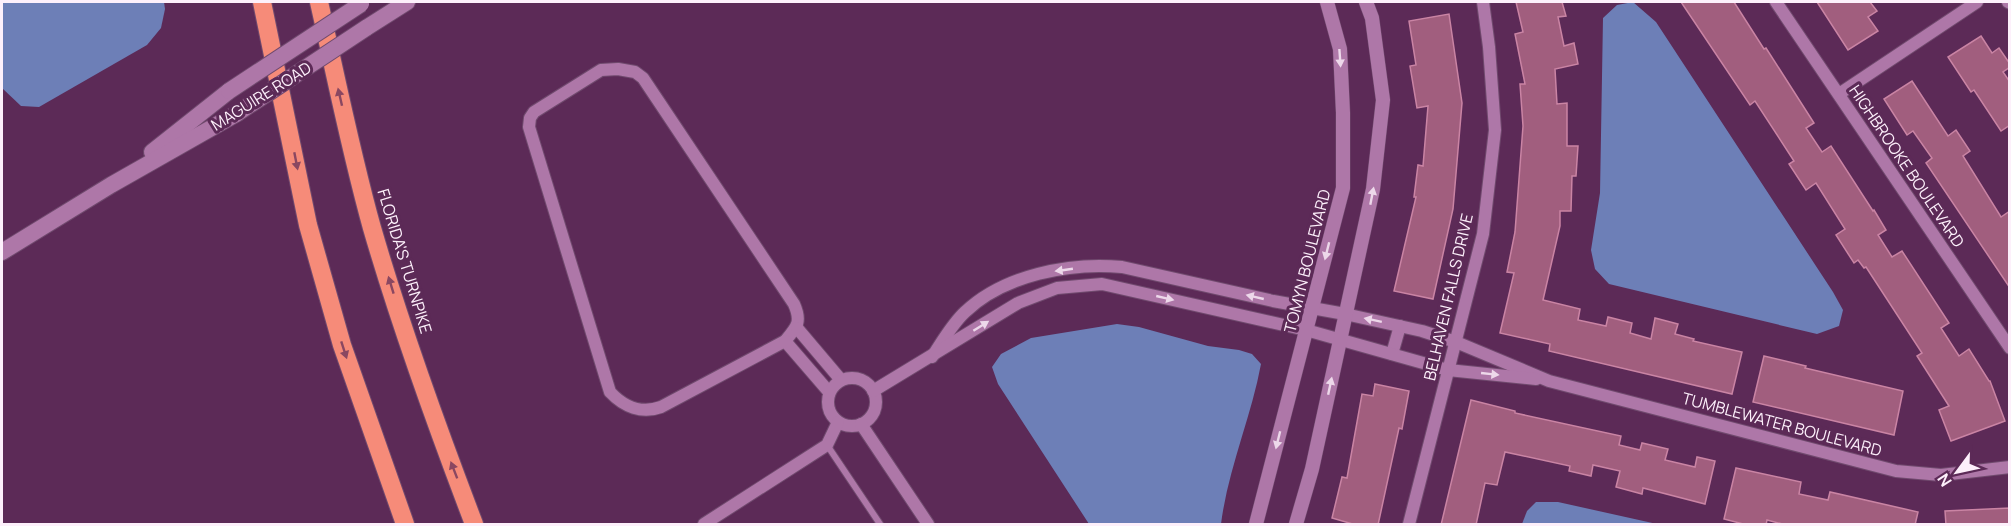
<svg xmlns="http://www.w3.org/2000/svg" width="2011" height="526" font-family="Manrope,sans-serif">
<rect width="100%" height="100%" fill="#5c2a57"/>
<g fill="#6d7fb7">
<polygon points="2,2 164,2 165,9 161,28 147,45 39,107 21,106 2,88"/>
<polygon points="1633,2 1656,22 1833,292 1843,310 1839,326 1817,334 1609,284 1595,269 1591,250 1600,193 1603,18 1617,5"/>
<path d="M1117 324 1139 327 1208 346 1239 350 1252 354 1261 364C1251 418 1228 469 1221 524H1089L998 384 992 367 1001 354 1031 338Z"/>
<polygon points="1536,502 1558,502 1657,524 1522,524 1527,511"/>
</g>
<g fill="#a15e7e" stroke="#ca84a4" stroke-width="1.5">
<polygon points="1516,2 1562,2 1566,16 1558,17 1564,46 1574,43 1578,64 1555,69 1557,104 1567,103 1567,146 1578,146 1576,176 1572,176 1571,211 1560,211 1560,226 1543,300 1580,309 1578,320 1606,326 1608,317 1632,323 1630,333 1651,339 1655,318 1678,324 1675,334 1694,339 1693,341 1742,352 1732,394 1549,351 1550,344 1500,333 1514,273 1507,272 1515,232 1523,126 1520,84 1525,84 1515,34 1523,32"/>
<polygon points="1681,2 1734,2 1764,49 1766,48 1814,123 1806,128 1822,152 1831,146 1873,211 1874,210 1886,230 1878,235 1892,257 1902,251 1949,323 1941,328 1959,356 1969,349 1989,381 1990,381 2005,421 1951,441 1939,410 1949,406 1917,356 1922,353 1866,267 1864,268 1858,260 1854,263 1836,235 1845,229 1816,183 1806,190 1789,164 1794,161 1755,101 1750,105"/>
<polygon points="1817,2 1870,2 1877,11 1868,17 1878,31 1848,50"/>
<polygon points="1449,14 1462,103 1453,209 1433,299 1394,291 1416,197 1414,197 1418,165 1423,166 1428,106 1417,108 1410,66 1416,65 1409,21"/>
<polygon points="1981,36 1992,53 1999,48 2010,64 2010,67 2003,72 2010,82 2010,125 2001,131 1974,90 1971,92 1948,57"/>
<polygon points="1912,81 1948,136 1956,130 1970,151 1963,156 2001,217 2010,211 2010,288 1926,163 1932,158 1913,131 1907,135 1884,99"/>
<polygon points="1764,356 1806,366 1805,368 1903,391 1894,435 1753,402"/>
<polygon points="1375,384 1409,391 1402,429 1399,428 1378,525 1356,525 1332,518 1342,477 1347,478 1362,394 1373,396"/>
<polygon points="1471,400 1515,411 1515,413 1621,436 1619,445 1640,450 1642,443 1668,449 1665,460 1695,467 1697,457 1715,461 1705,504 1643,488 1642,494 1616,487 1620,471 1593,465 1591,476 1569,471 1570,466 1505,452 1497,485 1485,483 1476,525 1441,525"/>
<polygon points="1736,468 1801,482 1799,494 1828,500 1830,492 1918,512 1915,525 1786,525 1767,520 1766,525 1747,525 1724,519"/>
<polygon points="2010,508 2010,525 1946,525 1945,511"/>
</g>
<g fill="none" stroke-linecap="round" stroke-linejoin="round">
<g stroke="#704a6e" stroke-width="8">
<polyline id="service" points="827,445 880,524"/>
</g>
<g stroke="#704a6e" stroke-width="14">
<g id="minor">
<polyline points="1776,2 2010,348"/>
<polyline points="2008,2 2010,3"/>
<path d="M618 69 635 72 643 78 794 304C802 322 797 327 785 341L661 407C642 414 624 407 610 392L529 127 530 118 534 112 601 70Z"/>
<polyline points="1839,94 1977,2"/>
<polyline points="797,328 841,380"/>
<polyline points="785,341 829,392"/>
<polyline points="1392,354 1400,326"/>
<path d="M932 357C942 342 952 324 965 312 1004 275 1070 262 1122 267L1273 301 1345 314 1422 331 1456 342 1549 381 1896 471 1941 475 2010 467"/>
<circle cx="852" cy="402" r="24"/>
<polyline points="873,391 1018,303 1057,288 1102,284 1306,330 1448,370 1536,379"/>
<polyline points="861,424 928,524"/>
<polyline points="704,524 827,445 838,422"/>
<polyline points="1409,524 1483,234 1495,130 1489,47 1483,2"/>
</g>
</g>
<g stroke="#704a6e" stroke-width="15">
<g id="tertiary">
<polyline points="1256,524 1343,188 1343,113 1340,49 1327,2"/>
<polyline points="1296,524 1312,469 1373,189 1383,100 1372,18 1366,2"/>
</g>
</g>
<g stroke="#704a6e" stroke-width="18">
<g id="secondary">
<polyline points="366,28 407,2"/>
<polyline points="152,152 229,91"/>
<polyline points="2,252 111,185 236,114"/>
</g>
</g>
<g stroke="#704a6e" stroke-width="20">
<g id="motorway">
<polyline points="262,2 308,225 342,345 405,524"/>
<path d="M319 2C336 77 351 153 372 228 401 328 437 427 474 524"/>
</g>
</g>
<use href="#service" stroke="#ae77a8" stroke-width="6"/>
<use href="#minor" stroke="#ae77a8" stroke-width="12"/>
<use href="#tertiary" stroke="#ae77a8" stroke-width="14"/>
<use href="#secondary" stroke="#ae77a8" stroke-width="16"/>
<use href="#motorway" stroke="#f68b79" stroke-width="18"/>
<g stroke="#704a6e" stroke-width="18" stroke-linecap="butt">
<g id="secondary-bridge">
<polyline points="229,91 361,4"/>
<polyline points="236,114 366,28"/>
</g>
</g>
<use href="#secondary-bridge" stroke="#ae77a8" stroke-width="16"/>
</g>
<defs><path id="oneway-solid" d="M-6-.8H1V-3.2L6.5 0L1 3.2V.8H-6Z" transform="scale(1.5)"/></defs>
<g fill="#edd8ea">
<use href="#oneway-solid" transform="translate(1340 58) rotate(86)"/>
<use href="#oneway-solid" transform="translate(1372 196) rotate(-79)"/>
<use href="#oneway-solid" transform="translate(1327 251) rotate(104)"/>
<use href="#oneway-solid" transform="translate(1064 270) rotate(172)"/>
<use href="#oneway-solid" transform="translate(1255 297) rotate(-167)"/>
<use href="#oneway-solid" transform="translate(1165 298) rotate(13)"/>
<use href="#oneway-solid" transform="translate(1373 320) rotate(-168)"/>
<use href="#oneway-solid" transform="translate(981 326) rotate(-32)"/>
<use href="#oneway-solid" transform="translate(1490 374) rotate(6)"/>
<use href="#oneway-solid" transform="translate(1330 386) rotate(-78)"/>
<use href="#oneway-solid" transform="translate(1278 440) rotate(104)"/>
</g>
<g fill="#8a4761">
<use href="#oneway-solid" transform="translate(340 97) rotate(-103)"/>
<use href="#oneway-solid" transform="translate(296 161) rotate(79)"/>
<use href="#oneway-solid" transform="translate(391 285) rotate(-107)"/>
<use href="#oneway-solid" transform="translate(344 350) rotate(72)"/>
<use href="#oneway-solid" transform="translate(454 470) rotate(-111)"/>
</g>
<g text-anchor="middle" dominant-baseline="central" stroke-width="6" stroke-linejoin="round" paint-order="stroke">
<g font-size="16" fill="#fdf0fb" stroke="#5c2a57">
<text transform="translate(261 96) rotate(-32)">MAGUIRE ROAD</text>
<text transform="translate(1907 166) rotate(56)">HIGHBROOKE BOULEVARD</text>
<text transform="translate(405 261) rotate(73)">FLORIDA'S TURNPIKE</text>
<text transform="translate(1307 261) rotate(-76)">TOMYN BOULEVARD</text>
<text transform="translate(1448 297) rotate(-77)">BELHAVEN FALLS DRIVE</text>
<text transform="translate(1782 424) rotate(15)">TUMBLEWATER BOULEVARD</text>
</g>
</g>
<rect width="2011" height="526" fill="none" stroke="#fdf0fb" stroke-width="6"/>
<g transform="translate(1957 472) rotate(237)" stroke="#5c2a57" stroke-width="4.5" paint-order="stroke">
<path d="M0-4.5L10 22L0 15L-10 22Z" fill="#fdf0fb"/>
<text y="-9" font-size="16" font-weight="bold" text-anchor="middle" fill="#fdf0fb">N</text>
</g>
</svg>
